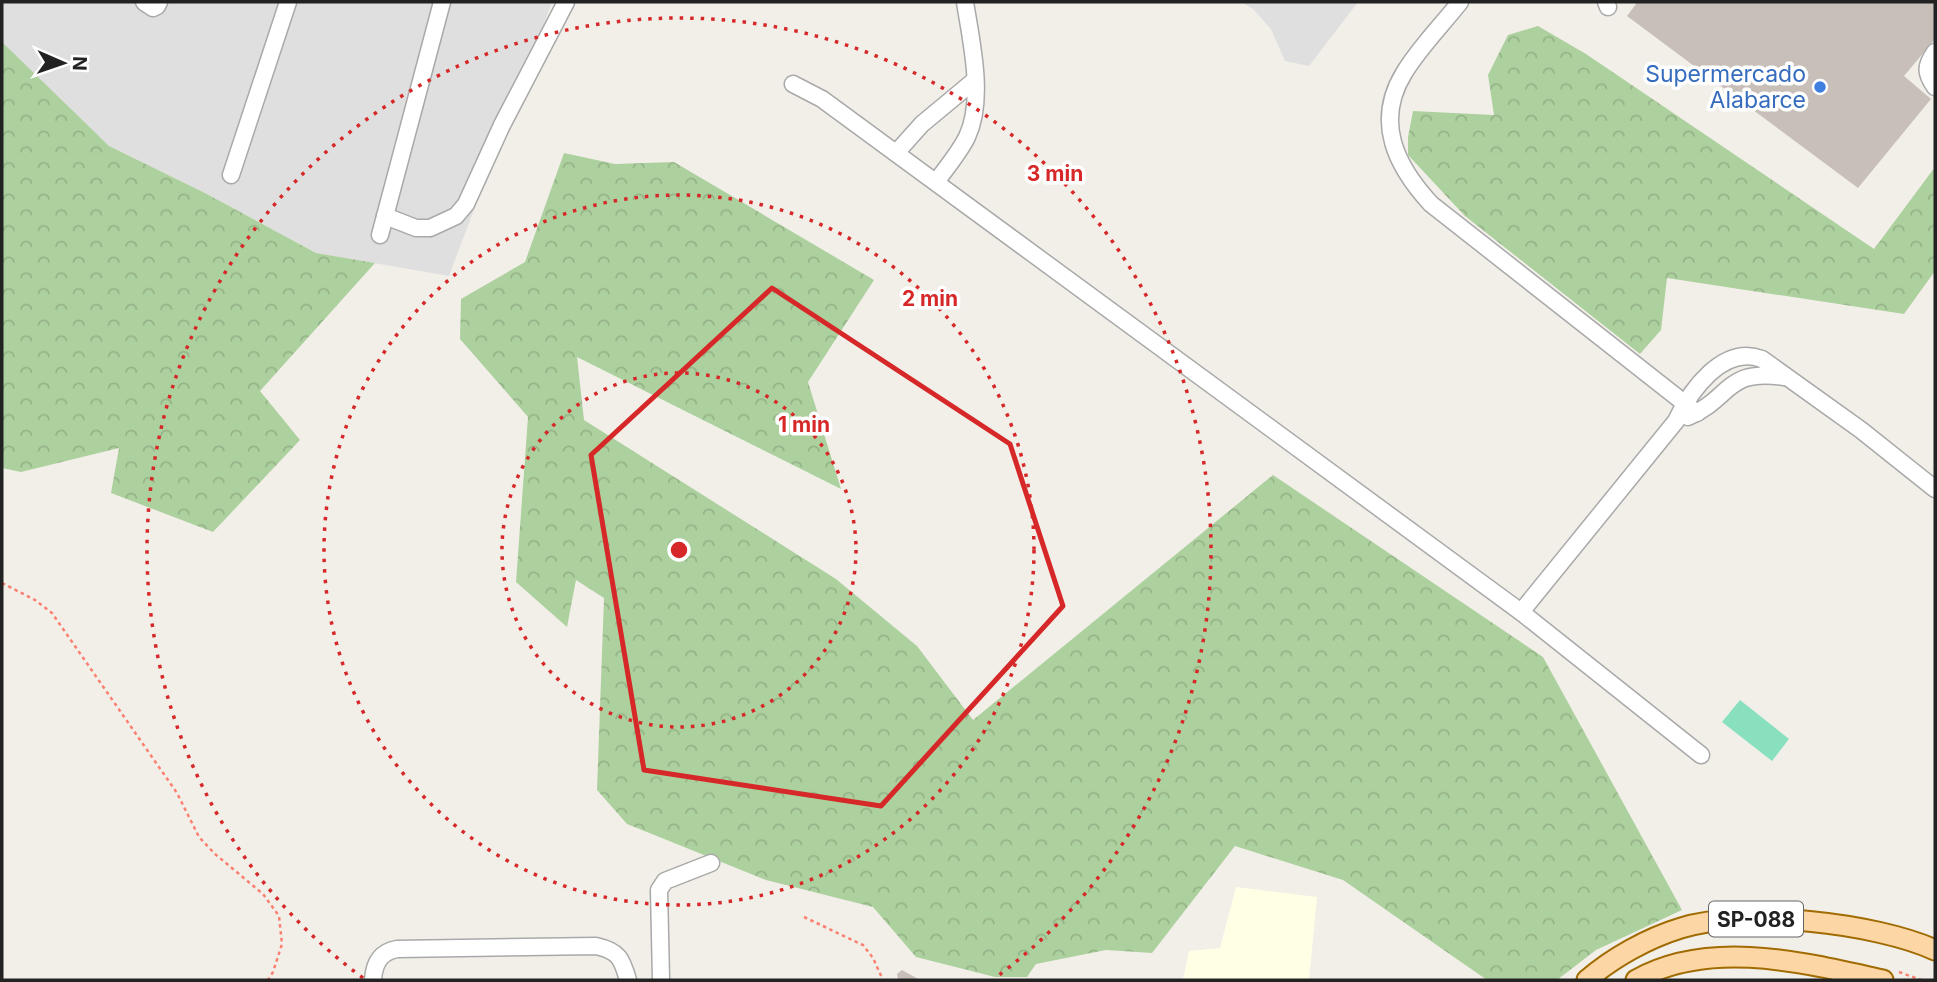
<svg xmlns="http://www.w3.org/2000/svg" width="1937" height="982" font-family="Inter,sans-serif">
<defs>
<pattern id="forest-crowns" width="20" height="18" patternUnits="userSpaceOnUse" patternTransform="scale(1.75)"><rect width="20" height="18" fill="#add19e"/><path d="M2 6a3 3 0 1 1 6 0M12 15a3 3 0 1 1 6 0" fill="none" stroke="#95b388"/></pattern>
</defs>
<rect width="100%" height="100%" fill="#f2efe9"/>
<g fill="#e0dfdf">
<polygon points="2,2 552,2 449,276 316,253 205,193 109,146 2,46"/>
<polygon points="1241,2 1358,2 1309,66 1285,61 1271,29 1253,9"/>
</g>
<polygon fill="#ffffe5" points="1236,887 1317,897 1309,980 1183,979 1189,951 1220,948"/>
<g fill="url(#forest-crowns)">
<polygon points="1538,26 1586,54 1874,249 1935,167 1935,271 1904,314 1667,278 1661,330 1640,354 1465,216 1408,155 1408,137 1413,111 1494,115 1488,75 1508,35"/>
<polygon points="2,42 109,146 205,193 316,253 375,263 260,391 300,440 213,532 111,493 119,448 21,472 2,468"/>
<polygon points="564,153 615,164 674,162 874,280 808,382 841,489 577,357 584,420 836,579 917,646 973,720 1273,475 1543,657 1682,910 1596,950 1557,980 1487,980 1343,880 1235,846 1152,953 1106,950 1036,964 1027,977 995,977 916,957 873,907 766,880 627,824 597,790 604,598 576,580 567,627 516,582 528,417 460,339 461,299 525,262"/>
</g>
<polygon fill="#88e0be" points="1740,700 1789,739 1772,761 1722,722"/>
<g fill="#c7bfb8">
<polygon points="1632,2 1935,2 1935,39 1904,76 1931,99 1858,188 1627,16 1636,4"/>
<polygon points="902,970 920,980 898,980 897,974"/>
</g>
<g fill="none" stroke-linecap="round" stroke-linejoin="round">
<g stroke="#a9a9a9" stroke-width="19">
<g id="minor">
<polyline points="144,2 153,8 157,6 159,2"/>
<path d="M1460 2C1442 25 1419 48 1404 73 1374 122 1396 166 1431 204L1697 413"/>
<polyline points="1606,2 1608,7"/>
<path d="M1935 52C1925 66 1925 73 1935 87"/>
<polyline points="793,84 822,99 1521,612 1701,755"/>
<polyline points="896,153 922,124 975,80"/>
<polyline points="231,175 288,2"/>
<path d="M936 182C947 167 959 153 967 137 985 99 971 41 965 2"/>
<polyline points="385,216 416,228 430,228 456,216 466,204 502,125 566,2"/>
<polyline points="380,235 442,2"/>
<path d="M1688 417C1732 398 1725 368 1784 377"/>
<path d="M1521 612 1676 421C1690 391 1723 344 1762 359L1861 430 1935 489"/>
<path d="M373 980C374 964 380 952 397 949L596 946C619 951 622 959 628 980"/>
<polyline points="661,980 659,890 665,881 711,863"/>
</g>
</g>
<g stroke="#a06b00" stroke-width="23">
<g id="major">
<path d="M1587 980C1612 958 1648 938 1681 928 1744 908 1876 923 1935 950"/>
<path d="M1636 980C1710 938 1805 963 1883 980"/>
</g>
</g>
<g stroke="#fa8072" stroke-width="2.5" stroke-dasharray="3.5 3.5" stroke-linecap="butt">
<polyline points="2,583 35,600 52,613 177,793 199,837 215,854 263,894 279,916 282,944 273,972 268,980"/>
<polyline points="804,917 863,945 873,958 883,980"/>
<polyline points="1899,972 1921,980"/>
</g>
<use href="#minor" stroke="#fff" stroke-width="16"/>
<use href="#major" stroke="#fcd6a4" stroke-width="19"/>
</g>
<path fill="none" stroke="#d62828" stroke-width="5" stroke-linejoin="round" d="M772 288 1010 444 1063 606 881 806 644 770 591 455Z"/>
<g fill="none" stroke="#d62828" stroke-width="3.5" stroke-dasharray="3.5 7">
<circle cx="679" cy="550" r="177"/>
<circle cx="679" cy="550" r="355"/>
<path d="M363 978A532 532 0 1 1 995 978"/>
</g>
<circle fill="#3f7fe0" stroke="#fff" stroke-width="2.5" cx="1820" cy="87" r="7"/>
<g text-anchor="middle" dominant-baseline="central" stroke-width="7" stroke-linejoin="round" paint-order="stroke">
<rect fill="#fff" stroke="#646464" stroke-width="2" x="1709" y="901.5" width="94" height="35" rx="5"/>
<g font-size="21" font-weight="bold" fill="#222">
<text x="1756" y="919">SP-088</text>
</g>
<g font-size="23" fill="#366cbe" stroke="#fff" text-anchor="end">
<text x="1806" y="74">Supermercado<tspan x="1806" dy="26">Alabarce</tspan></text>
</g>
</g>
<circle cx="679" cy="550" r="10" fill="#d62828" stroke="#fff" stroke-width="3.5"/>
<g font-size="21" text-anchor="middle" font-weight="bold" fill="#d62828" stroke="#fff" stroke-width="7" stroke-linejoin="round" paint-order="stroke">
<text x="1055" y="181">3 min</text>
<text x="930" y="306">2 min</text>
<text x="804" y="432">1 min</text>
</g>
<rect width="1937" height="982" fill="none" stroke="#222222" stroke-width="7"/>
<g transform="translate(63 63) rotate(92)" stroke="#ffffff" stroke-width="5" paint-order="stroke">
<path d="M0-5L12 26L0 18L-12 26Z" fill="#222222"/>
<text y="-10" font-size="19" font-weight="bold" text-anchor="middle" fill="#222222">N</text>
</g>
</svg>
